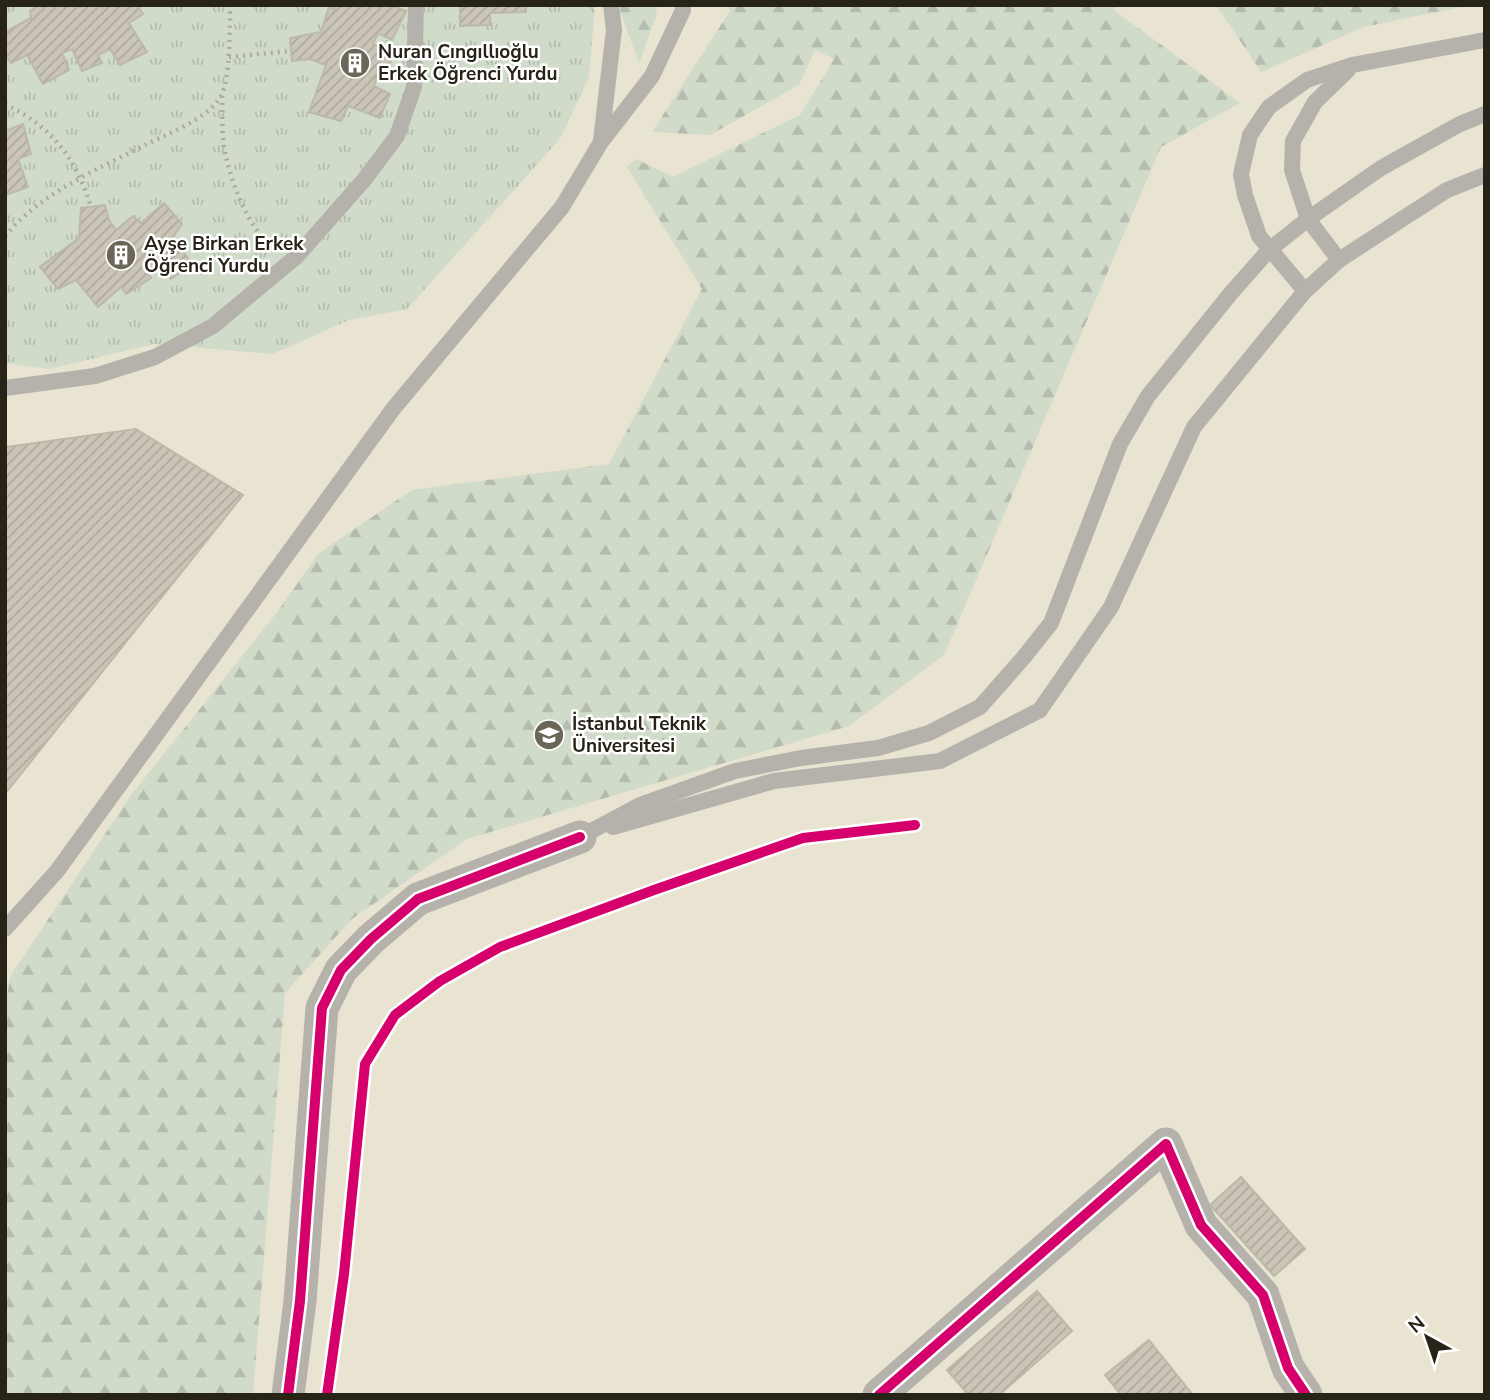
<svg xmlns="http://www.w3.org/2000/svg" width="1490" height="1400" font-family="'Nunito Sans',sans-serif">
<defs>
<pattern id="grass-tufts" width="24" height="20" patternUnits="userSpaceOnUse" patternTransform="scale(1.75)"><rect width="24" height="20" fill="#d1dbca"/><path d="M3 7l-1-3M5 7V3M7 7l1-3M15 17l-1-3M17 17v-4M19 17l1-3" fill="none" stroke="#b3bcad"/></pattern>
<pattern id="forest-firs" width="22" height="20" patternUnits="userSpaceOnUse" patternTransform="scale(1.75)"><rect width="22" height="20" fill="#d1dbca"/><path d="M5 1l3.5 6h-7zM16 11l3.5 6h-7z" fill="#b3bcad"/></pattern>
<pattern id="building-hatch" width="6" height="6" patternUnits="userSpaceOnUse" patternTransform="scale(1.75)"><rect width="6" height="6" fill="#cac5b7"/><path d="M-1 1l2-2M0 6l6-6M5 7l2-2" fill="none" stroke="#aea99d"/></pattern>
</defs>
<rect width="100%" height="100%" fill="#e9e3d1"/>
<polygon fill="url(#grass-tufts)" points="5,5 595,5 589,77 560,139 407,309 349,320 273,354 154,344 50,369 5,363"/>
<g fill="url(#forest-firs)">
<polygon points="618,5 657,5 656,17 639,63"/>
<polygon points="728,5 1119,5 1114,10 1240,103 1161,147 944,655 849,726 467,839 352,919 285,993 253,1395 5,1395 5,1004 11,975 131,795 275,615 319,553 412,490 609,464 702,289 627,167 636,159 673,177 800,115 834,59 815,50 799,85 710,135 652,132 730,11"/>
<polygon points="1216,5 1470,5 1364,27 1261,72"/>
</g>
<g fill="url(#building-hatch)" stroke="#bcb8aa" stroke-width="2">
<polygon points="39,5 75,5 78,8 84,5 101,5 103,8 106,5 137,5 143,14 129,23 147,52 120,65 110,49 98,55 102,63 82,71 72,49 62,53 69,70 43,84 27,55 11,63 5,54 5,32 31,18 30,11"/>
<polygon points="336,5 389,5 406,11 392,40 378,33 373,44 393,55 385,77 378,73 374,86 390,94 380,118 348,106 341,121 309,112 326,65 310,59 292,61 290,38 321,32 329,7 334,9"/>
<polygon points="460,5 526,5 526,12 490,13 490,25 460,26"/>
<polygon points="23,124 31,154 18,159 28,187 5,195 5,131"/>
<polygon points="164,203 182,224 173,237 192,264 171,279 158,264 147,272 151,278 126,294 121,287 98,307 76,280 58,289 40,267 79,238 81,208 105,205 109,220 116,230 133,216 141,223"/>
<polygon points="136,429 243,495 5,794 5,447"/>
<polygon points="1241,1177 1305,1249 1274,1276 1210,1205"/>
<polygon points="1037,1291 1072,1331 999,1395 962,1395 966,1392 947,1370"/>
<polygon points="1149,1340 1193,1395 1121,1395 1105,1375"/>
</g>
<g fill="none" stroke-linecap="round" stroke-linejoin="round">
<g stroke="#ada9a1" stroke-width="4.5" stroke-dasharray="2 5" stroke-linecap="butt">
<polyline points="229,57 291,51"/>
<path d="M222 96C223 115 221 138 226 157 234 189 248 227 274 249"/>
<path d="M5 104C52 127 76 158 91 207"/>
<path d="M5 236C41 193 96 170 145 145 167 134 208 119 221 96 230 80 230 26 230 5"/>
</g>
<g stroke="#b5b2ab" stroke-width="16">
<polyline points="601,140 614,30 611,5"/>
<polyline points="1339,260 1308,219 1292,170 1293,141 1315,102 1348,70"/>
<polyline points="1305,291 1259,236 1245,195 1241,174 1250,135 1269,107 1307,80 1352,65 1485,40"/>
<polyline points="5,388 95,376 155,357 213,326 297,256 364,180 397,136 414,87 416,5"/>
<polyline points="613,827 774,781 940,761 1040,710 1111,607 1194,427 1305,291 1339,260 1447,190 1485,175"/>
<polyline points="580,837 640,805 735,771 801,758 878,748 929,733 980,707 1024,657 1051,623 1120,444 1148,396 1231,293 1269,250 1308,219 1381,168 1460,124 1485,114"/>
<polyline points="5,929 57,871 393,409 562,207 601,142 652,76 683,10 683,5"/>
</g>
<g stroke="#b5b2ab" stroke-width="33">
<polyline points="288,1395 300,1301 322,1008 341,970 371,939 418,899 580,837"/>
<polyline points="879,1395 1166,1144 1201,1225 1263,1295 1288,1368 1306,1395"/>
</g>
<g stroke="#fff" stroke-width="15">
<g id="cycleway">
<polyline points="288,1395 300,1301 322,1008 341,970 371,939 418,899 580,837"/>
<polyline points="327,1395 344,1274 365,1064 395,1015 440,981 500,947 654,890 803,838 915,825"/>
<polyline points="879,1395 1166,1144 1201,1225 1263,1295 1288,1368 1306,1395"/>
</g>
</g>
<use href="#cycleway" stroke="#d6006c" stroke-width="10"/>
</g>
<defs>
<g id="building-disc" transform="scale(1.575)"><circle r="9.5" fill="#6b6657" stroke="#fff"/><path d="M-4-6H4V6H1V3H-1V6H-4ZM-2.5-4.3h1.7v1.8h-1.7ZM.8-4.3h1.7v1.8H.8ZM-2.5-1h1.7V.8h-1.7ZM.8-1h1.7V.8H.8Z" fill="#fff"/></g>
<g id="university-disc" transform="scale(1.575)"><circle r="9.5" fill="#6b6657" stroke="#fff"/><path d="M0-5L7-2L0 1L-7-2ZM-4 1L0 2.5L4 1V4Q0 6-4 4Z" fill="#fff"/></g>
</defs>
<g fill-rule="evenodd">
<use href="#building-disc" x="355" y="63"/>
<use href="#building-disc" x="121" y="255"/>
<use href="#university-disc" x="549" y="735"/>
</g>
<g text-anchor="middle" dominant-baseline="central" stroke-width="5" stroke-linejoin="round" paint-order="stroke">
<g font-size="19" font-weight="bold" fill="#272316" stroke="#fff" text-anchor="start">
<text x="378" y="52">Nuran Cıngıllıoğlu<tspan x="378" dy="22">Erkek Öğrenci Yurdu</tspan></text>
<text x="144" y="244">Ayşe Birkan Erkek<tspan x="144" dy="22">Öğrenci Yurdu</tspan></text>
<text x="572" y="724">İstanbul Teknik<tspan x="572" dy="22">Üniversitesi</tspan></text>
</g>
</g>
<rect width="1490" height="1400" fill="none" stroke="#272316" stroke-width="14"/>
<g transform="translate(1427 1337) rotate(320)" stroke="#ffffff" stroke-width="5" paint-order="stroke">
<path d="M0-5L12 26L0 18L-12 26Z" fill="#272316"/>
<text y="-10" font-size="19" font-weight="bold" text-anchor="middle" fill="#272316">N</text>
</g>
</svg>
